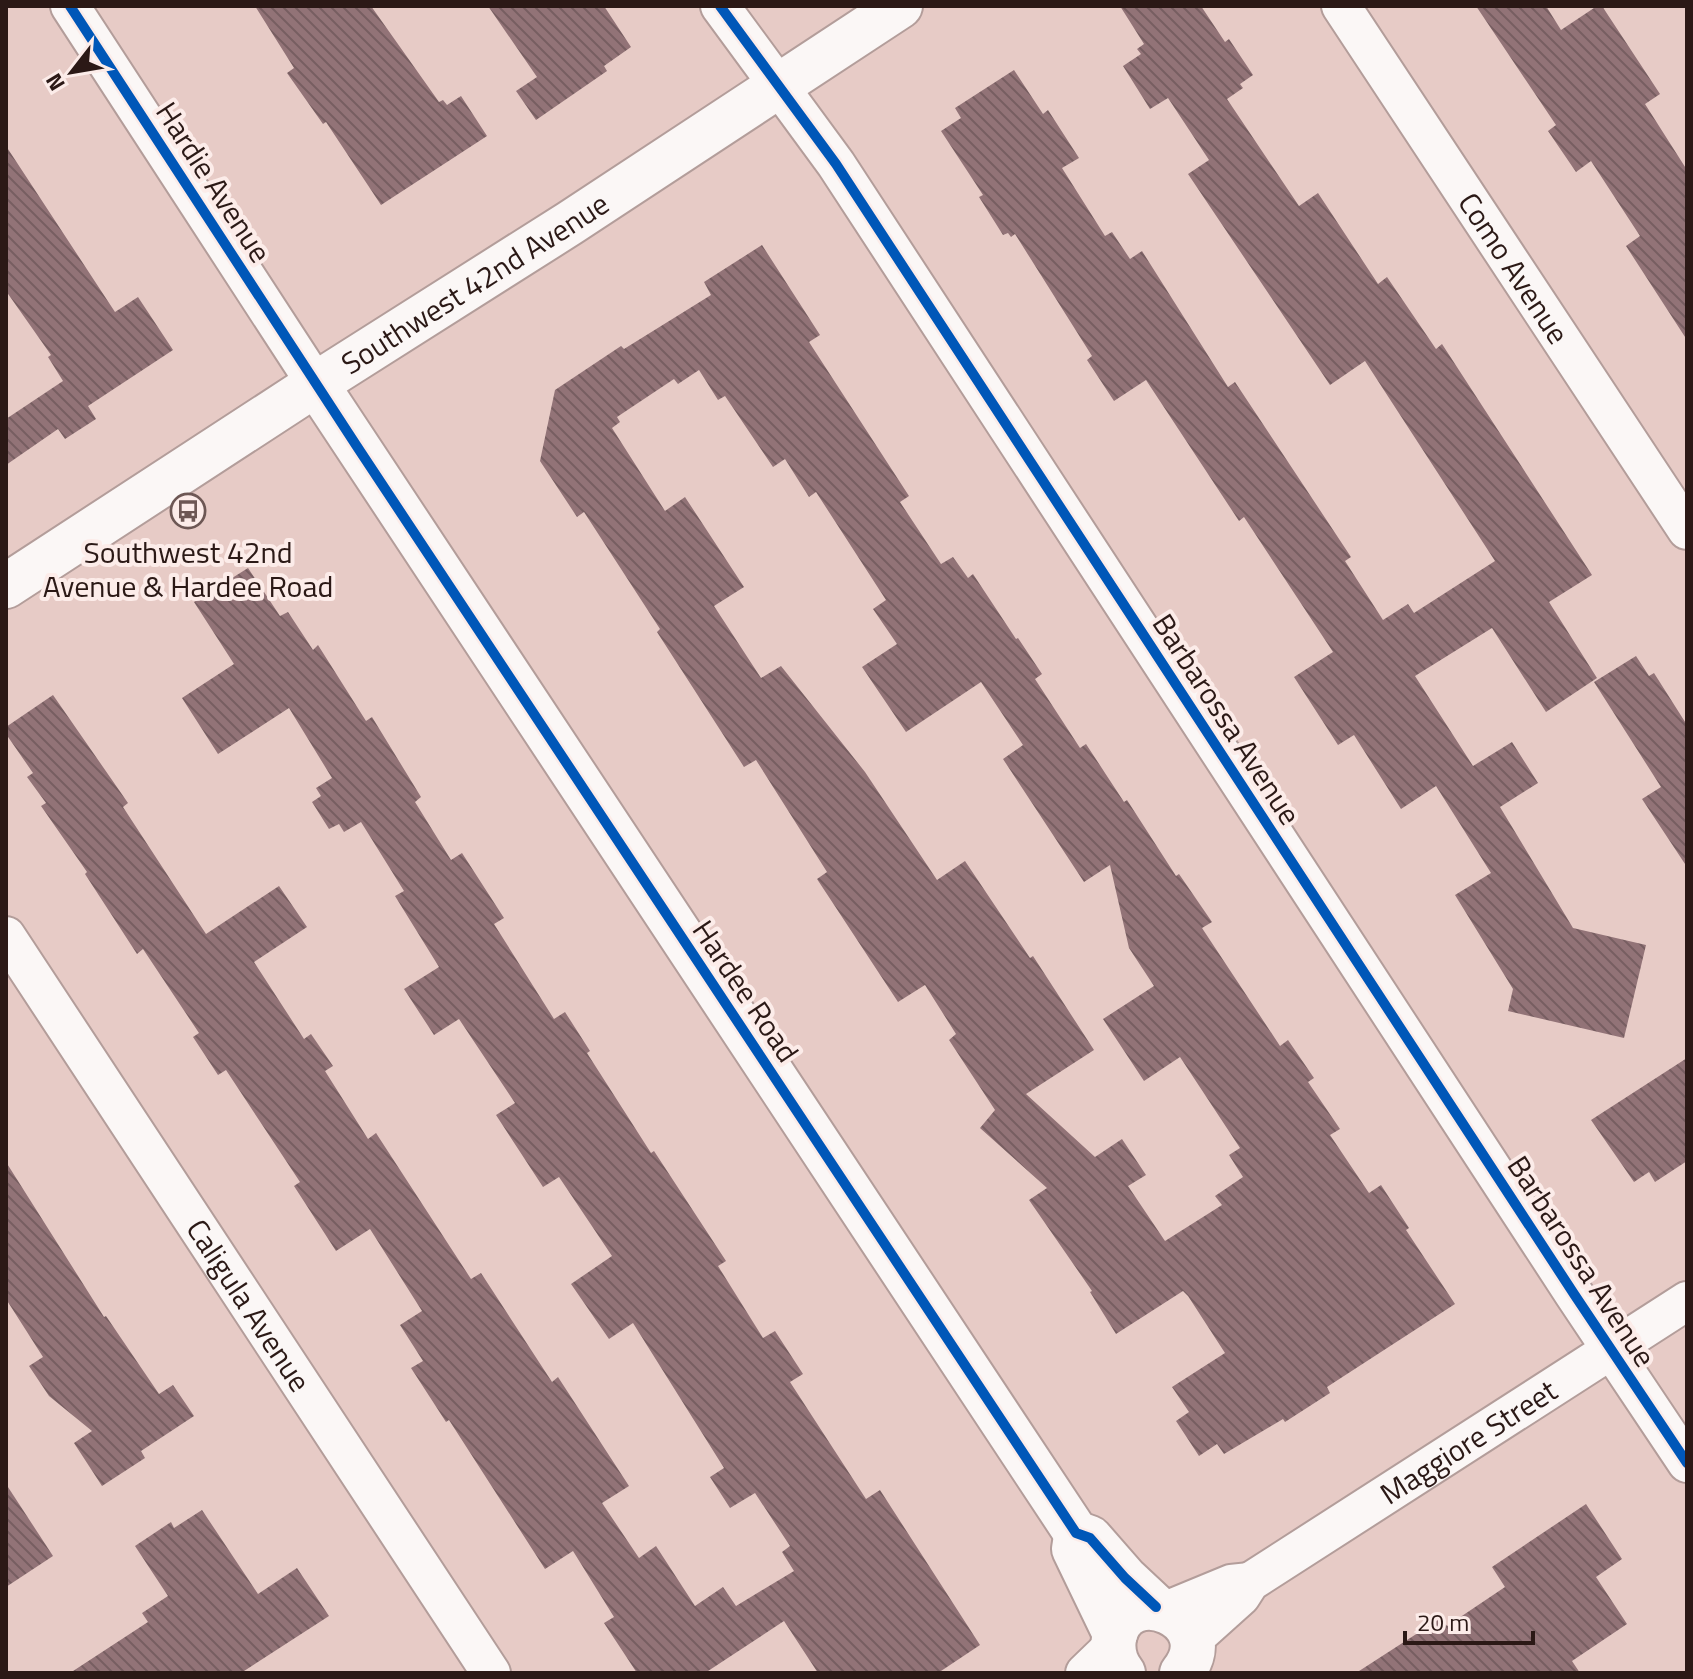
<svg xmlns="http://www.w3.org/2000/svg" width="1693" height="1679" font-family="'Titillium Web',sans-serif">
<defs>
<pattern id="building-back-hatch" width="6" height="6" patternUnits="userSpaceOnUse" patternTransform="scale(2)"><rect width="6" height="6" fill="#927377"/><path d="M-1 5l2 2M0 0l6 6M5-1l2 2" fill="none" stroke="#775e61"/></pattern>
</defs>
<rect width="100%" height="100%" fill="#e7cbc6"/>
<g fill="url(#building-back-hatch)" fill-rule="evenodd">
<polygon points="255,6 371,6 439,102 443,100 447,105 461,96 487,136 381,205 326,122 323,124 287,73 294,68"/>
<polygon points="488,6 604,6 631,47 604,66 607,71 536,120 516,91 537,77"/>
<polygon points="1120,6 1201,6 1225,42 1229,39 1253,75 1240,84 1243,88 1227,99 1299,206 1318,193 1378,284 1387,277 1436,349 1442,344 1592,575 1549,602 1597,678 1546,712 1492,628 1415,676 1473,766 1512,742 1538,783 1500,807 1573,928 1646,945 1624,1038 1508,1011 1513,989 1455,895 1491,873 1436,786 1401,809 1354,735 1338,745 1294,677 1333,652 1244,517 1239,521 1146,380 1114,401 1087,360 1092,356 1015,234 1011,237 1008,233 1003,235 979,197 983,195 941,131 961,118 955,108 1014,70 1043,114 1048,110 1079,158 1062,168 1105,236 1112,232 1130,259 1142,251 1228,387 1235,382 1351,557 1345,561 1383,620 1408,604 1414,613 1495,561 1365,361 1330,385 1188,174 1209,160 1168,98 1150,109 1123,66 1141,54 1137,49 1144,44"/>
<polygon points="1476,6 1546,6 1561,30 1597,6 1602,6 1660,94 1645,104 1687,170 1687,340 1626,246 1640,236 1591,161 1576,172 1548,131 1556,125"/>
<polygon points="6,146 115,312 138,297 173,350 88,406 96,419 65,439 58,429 6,465 6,419 63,381 48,357 51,355 6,291"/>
<path d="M762 245 820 335 809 342 909 496 900 502 941 564 953 557 968 578 973 574 1016 639 1018 638 1042 674 1035 679 1080 748 1086 744 1124 802 1127 800 1176 876 1179 874 1212 922 1202 928 1280 1046 1288 1040 1314 1078 1308 1082 1340 1129 1330 1135 1369 1193 1381 1185 1409 1228 1406 1230 1455 1304 1327 1387 1330 1393 1285 1422 1283 1419 1224 1454 1217 1444 1199 1456 1176 1421 1189 1412 1172 1387 1225 1353 1188 1296 1183 1291 1116 1334 1090 1292 1092 1291 1029 1200 1047 1188 980 1128 995 1110 949 1040 956 1034 925 985 898 1002 817 879 827 872 756 760 744 767 657 632 660 629 584 512 577 517 540 461 555 390 621 346 624 349 711 295 704 282ZM699 370 718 400 725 396 773 467 785 459 809 497 816 492 886 600 873 609 897 644 862 667 906 732 981 682 1023 745 1003 759 1084 882 1110 865 1129 948 1154 986 1103 1019 1144 1081 1180 1057 1240 1148 1229 1155 1243 1177 1215 1196 1222 1205 1165 1241 1128 1186 1146 1175 1122 1139 1095 1157 1026 1094 1094 1050 1033 956 1030 958 965 861 937 880 865 772 781 666 761 678 714 606 744 587 685 497 665 511 612 428 620 422 617 417 674 379 678 384Z"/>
<polygon points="248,568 280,616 288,612 313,650 318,645 366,721 372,717 421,797 415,802 451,860 462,853 504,918 494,924 554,1019 565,1012 590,1051 587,1053 651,1153 654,1151 726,1261 718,1266 763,1338 775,1331 803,1374 790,1382 866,1499 880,1490 980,1645 938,1673 818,1673 784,1621 705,1673 637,1673 604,1623 614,1617 573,1551 545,1569 449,1420 446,1422 411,1368 423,1361 400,1325 422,1311 370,1229 336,1251 294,1186 300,1182 226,1070 218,1075 193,1037 199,1033 143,949 137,954 85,874 87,872 41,806 46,803 27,777 33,773 6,734 6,727 53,695 128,803 123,807 206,934 279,886 307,927 254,962 304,1039 311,1034 333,1066 325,1071 368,1139 376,1133 471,1279 481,1273 552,1382 558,1377 629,1486 602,1503 639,1558 656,1546 695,1606 723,1587 736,1606 794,1571 782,1552 790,1546 755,1493 730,1508 710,1477 724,1468 633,1323 609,1339 571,1284 612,1256 559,1177 543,1187 496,1115 515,1103 459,1019 434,1035 404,989 439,967 395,896 404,891 361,822 344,832 339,824 329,829 312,802 321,796 316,788 332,778 289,708 218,754 182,698 234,664 194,602"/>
<polygon points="1636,656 1649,676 1654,673 1687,725 1687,867 1642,799 1661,787 1594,682"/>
<polygon points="1687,1058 1687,1161 1655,1182 1649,1172 1634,1182 1591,1120"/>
<polygon points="6,1162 104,1317 106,1316 159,1394 173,1385 194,1416 141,1451 145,1458 102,1486 74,1443 92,1431 49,1396 29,1366 43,1357 6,1299"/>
<polygon points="6,1484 53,1556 6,1587"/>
<polygon points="1586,1504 1622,1559 1596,1577 1627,1624 1572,1661 1580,1673 1356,1673 1441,1618 1447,1626 1505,1587 1492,1567"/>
<polygon points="202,1510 258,1594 297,1568 329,1616 241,1673 70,1673 148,1622 142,1613 168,1596 135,1546 171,1522 174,1528"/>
</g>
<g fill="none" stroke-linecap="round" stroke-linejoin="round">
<g stroke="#b39d9a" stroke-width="42">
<g id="street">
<polyline points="70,6 316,384"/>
<polyline points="720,6 836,164 1574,1294 1687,1463"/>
<path id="s1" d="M1341 6 1687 530"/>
<path id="s2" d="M6 936 491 1673"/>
<polyline points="1168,1610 1231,1584 1250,1582"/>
<path id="s3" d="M1192 1640 1241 1596 1250 1582 1687 1301"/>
<polyline points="1085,1673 1113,1646"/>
</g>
</g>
<g stroke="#b39d9a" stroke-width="48">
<g id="secondary">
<polyline points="316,384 1076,1533 1090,1538 1125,1578 1156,1607"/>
<path id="s4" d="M6 586 316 384 570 223 900 6"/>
<polyline points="1076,1536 1074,1549 1115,1634"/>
<path d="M1123 1673C1115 1663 1112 1651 1114 1638 1126 1577 1225 1619 1182 1673"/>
</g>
</g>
<use href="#street" stroke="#fbf7f6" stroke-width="38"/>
<use href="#secondary" stroke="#fbf7f6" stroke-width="44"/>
<g stroke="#fcece9" stroke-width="15">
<g id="cycleway">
<polyline points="70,6 356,445 1076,1533 1090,1538 1125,1578 1156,1607"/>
<polyline points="720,6 836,164 1574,1294 1687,1463"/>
</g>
</g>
<use href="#cycleway" stroke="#0057b8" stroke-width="10"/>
</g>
<defs>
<g id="bus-ring" transform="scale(1.8)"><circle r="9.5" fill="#fcece9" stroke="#6d5754" stroke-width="1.5"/><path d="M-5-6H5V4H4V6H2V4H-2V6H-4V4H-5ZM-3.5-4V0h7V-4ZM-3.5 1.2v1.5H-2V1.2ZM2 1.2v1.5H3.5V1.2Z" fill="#6d5754"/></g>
</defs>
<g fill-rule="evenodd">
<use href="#bus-ring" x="188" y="511"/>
</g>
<g text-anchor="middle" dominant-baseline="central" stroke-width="8" stroke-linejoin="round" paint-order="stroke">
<g font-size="30" fill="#2b1916" stroke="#fcece9">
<text transform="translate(214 182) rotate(57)">Hardie Avenue</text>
<text stroke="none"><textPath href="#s1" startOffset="314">Como Avenue</textPath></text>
<text stroke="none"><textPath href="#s4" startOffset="558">Southwest 42nd Avenue</textPath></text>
<text transform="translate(1227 719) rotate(57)">Barbarossa Avenue</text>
<text transform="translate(746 991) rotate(56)">Hardee Road</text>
<text transform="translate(1582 1261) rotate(57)">Barbarossa Avenue</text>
<text stroke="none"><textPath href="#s2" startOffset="442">Caligula Avenue</textPath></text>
<text stroke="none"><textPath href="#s3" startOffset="342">Maggiore Street</textPath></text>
</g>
<g font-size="30" fill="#2b1916" stroke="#fcece9">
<text x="188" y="552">Southwest 42nd<tspan x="188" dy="34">Avenue &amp; Hardee Road</tspan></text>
</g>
</g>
<rect width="1693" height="1679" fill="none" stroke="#2b1916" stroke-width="16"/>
<g transform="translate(72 72) rotate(239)" stroke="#fcece9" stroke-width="6" paint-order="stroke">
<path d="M0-6L14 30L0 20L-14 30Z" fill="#2b1916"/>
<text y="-12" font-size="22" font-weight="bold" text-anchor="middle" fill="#2b1916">N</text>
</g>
<path d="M1405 1631v12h128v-12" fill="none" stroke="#2b1916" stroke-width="4"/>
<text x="1417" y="1631" font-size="24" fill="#2b1916" stroke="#fcece9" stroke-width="6" paint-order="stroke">20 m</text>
</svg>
